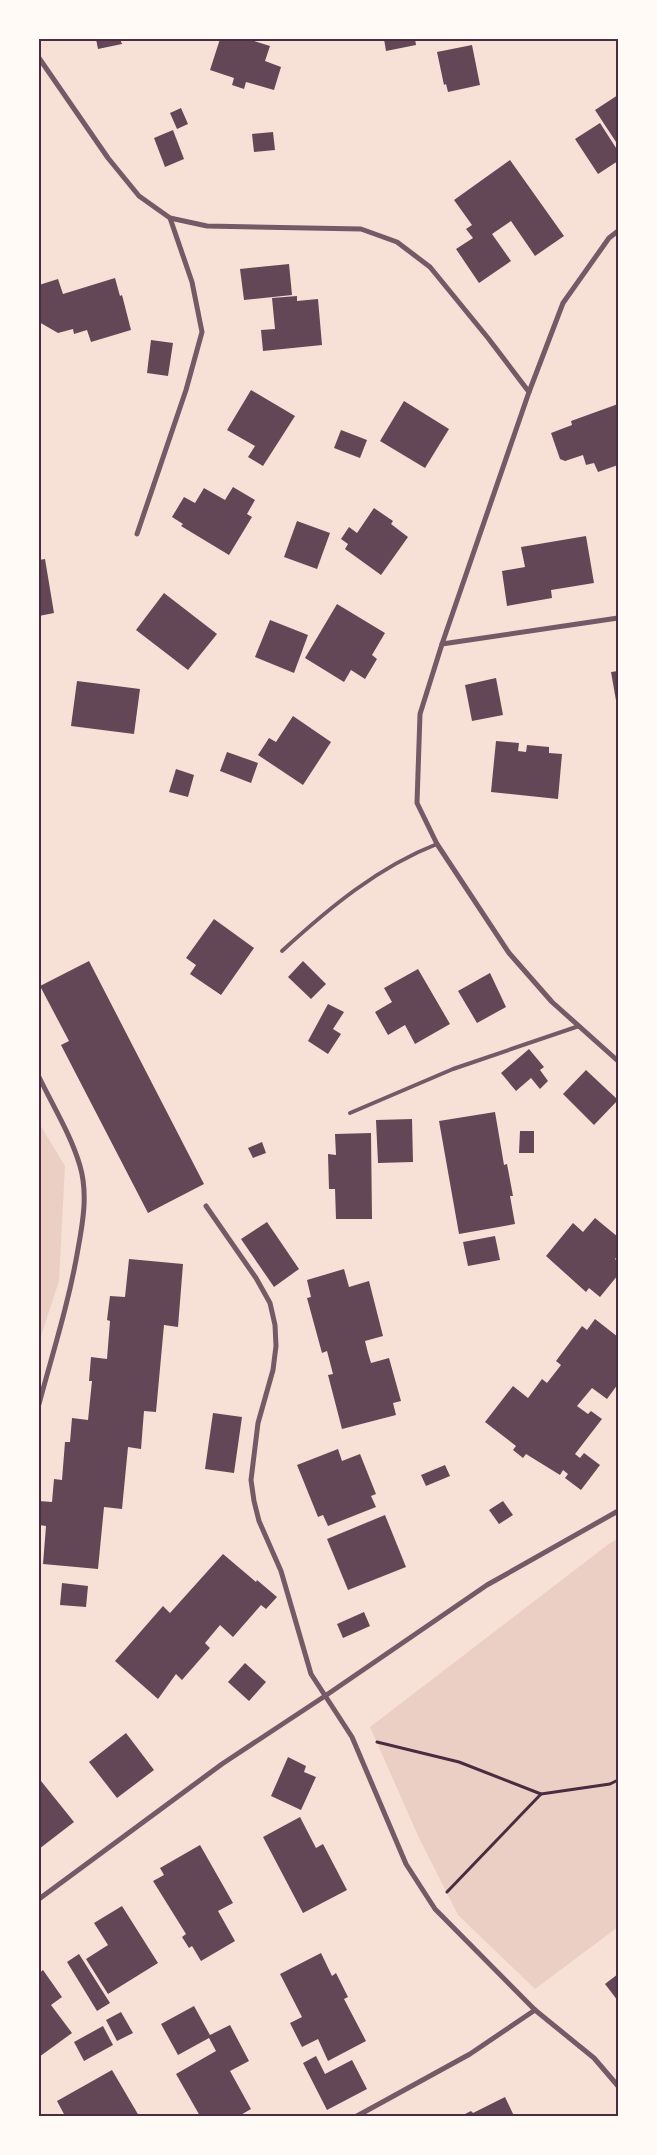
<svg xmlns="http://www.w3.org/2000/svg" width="657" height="2155" font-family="Rubik,sans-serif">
<rect width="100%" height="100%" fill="#f7e1d7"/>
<g fill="#ebcfc5">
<polygon points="39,1123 65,1166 59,1281 39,1342"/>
<polygon points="618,1539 618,1927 535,1989 458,1915 419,1838 370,1727 610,1543"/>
</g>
<g fill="#644757">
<polygon points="96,39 120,39 122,44 98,49"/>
<polygon points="220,39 248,39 270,46 265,61 281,67 274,90 246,82 244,89 232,85 234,78 210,70"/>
<polygon points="384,39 415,39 416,45 386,51"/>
<polygon points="472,45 480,85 448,92 446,84 444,85 437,52"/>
<polygon points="618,95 618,145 595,110"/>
<polygon points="181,108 188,124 177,129 170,113"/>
<polygon points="600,123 618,151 618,161 598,174 575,139"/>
<polygon points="173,130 184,159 165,167 154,138"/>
<polygon points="273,132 275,150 254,152 252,134"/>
<polygon points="510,160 564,236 535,256 511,221 492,234 511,261 479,283 456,249 473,238 466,229 472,225 454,200"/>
<polygon points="289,264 292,295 244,300 240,269"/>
<polygon points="115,278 120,296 122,295 131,330 91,342 87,330 74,334 73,329 58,333 39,322 39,285 58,279 63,294"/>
<polygon points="297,296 297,301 318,299 322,345 263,351 261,330 275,329 272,298"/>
<polygon points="151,340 173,343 168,376 147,373"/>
<polygon points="251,390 295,416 263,466 248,457 255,446 227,430"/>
<polygon points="404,401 449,429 425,468 380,441"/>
<polygon points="618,404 618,465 598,472 594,463 586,465 583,455 565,461 560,459 551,433 572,425 571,421"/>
<polygon points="341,430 367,440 360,458 334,448"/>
<polygon points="233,487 255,500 247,514 252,517 229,555 181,526 183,524 172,517 184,497 195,503 204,488 225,500"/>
<polygon points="374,508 393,521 391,524 408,537 381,575 345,549 348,544 341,539 349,527 357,533"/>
<polygon points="297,521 330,533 317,569 284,557"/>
<polygon points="586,536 594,583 551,590 552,598 507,606 502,571 525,567 521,547"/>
<polygon points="45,559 54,613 39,616 39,560"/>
<polygon points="164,593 217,634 188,670 136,630"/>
<polygon points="337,604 385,633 372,655 377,659 365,679 351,670 344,682 305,658"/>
<polygon points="270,620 308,635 294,673 255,657"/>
<polygon points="618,671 618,706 617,706 611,672"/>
<polygon points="496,678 503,715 472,721 465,685"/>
<polygon points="77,681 140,689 134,734 71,726"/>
<polygon points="293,716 331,742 303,785 258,755 269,738 276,742"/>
<polygon points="496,741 519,743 518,751 526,752 527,745 549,747 549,753 562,754 558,799 491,792"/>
<polygon points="227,752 258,763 251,783 220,771"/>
<polygon points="176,769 194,775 188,797 169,792"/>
<polygon points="214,919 254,948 221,995 190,974 196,965 186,958"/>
<polygon points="89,961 204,1184 148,1213 61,1045 69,1041 40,986"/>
<polygon points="303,961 326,984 311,999 288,977"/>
<polygon points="418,969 450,1024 415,1044 405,1025 388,1035 375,1012 392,1002 384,988"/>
<polygon points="490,973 506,1007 477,1023 458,991"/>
<polygon points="328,1004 344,1012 333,1029 341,1034 328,1054 308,1041"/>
<polygon points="529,1049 544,1067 540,1070 548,1081 540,1089 531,1078 516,1091 501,1073"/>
<polygon points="586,1070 618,1100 594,1125 563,1094"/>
<polygon points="495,1112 504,1165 507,1164 513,1196 510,1196 515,1224 459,1234 439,1121"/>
<polygon points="412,1119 413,1162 378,1163 376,1120"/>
<polygon points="520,1131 534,1131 534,1153 519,1153"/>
<polygon points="371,1133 372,1219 336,1219 335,1189 329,1189 328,1154 336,1155 335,1134"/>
<polygon points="262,1142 266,1153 253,1158 248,1148"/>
<polygon points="595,1218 618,1237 618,1255 615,1259 618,1262 618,1275 600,1297 589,1288 586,1292 546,1256 573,1223 583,1232"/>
<polygon points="267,1222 299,1269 274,1287 241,1239"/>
<polygon points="495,1236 500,1260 468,1266 463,1242"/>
<polygon points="129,1259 183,1264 178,1327 164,1325 156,1412 144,1411 141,1449 128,1447 122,1509 104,1507 98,1569 43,1564 46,1526 39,1525 39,1501 52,1502 54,1479 62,1480 65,1442 70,1442 72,1418 88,1420 92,1381 89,1381 91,1357 107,1359 110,1321 107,1320 110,1296 125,1297"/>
<polygon points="344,1269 349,1287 369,1281 383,1336 365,1341 368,1353 371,1363 389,1358 401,1401 393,1403 396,1415 342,1429 328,1375 333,1374 327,1351 322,1353 307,1298 311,1297 307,1280"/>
<polygon points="595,1319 618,1337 618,1384 607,1399 592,1388 577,1406 588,1414 591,1411 602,1419 575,1454 580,1458 584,1453 600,1465 581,1490 565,1478 568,1474 563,1470 560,1475 526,1454 523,1458 513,1450 516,1446 485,1422 513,1386 528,1398 542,1379 547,1383 561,1365 556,1361 582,1326 587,1330"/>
<polygon points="213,1413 242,1417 234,1473 205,1469"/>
<polygon points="338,1449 342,1461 360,1454 376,1494 371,1496 376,1507 328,1526 323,1515 318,1517 297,1465"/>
<polygon points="445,1465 450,1476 426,1486 421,1475"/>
<polygon points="503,1501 513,1515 499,1524 489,1510"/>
<polygon points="385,1515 406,1567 348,1590 327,1539"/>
<polygon points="223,1554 256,1582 257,1580 277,1597 266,1609 261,1605 233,1637 220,1625 205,1643 210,1648 182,1680 176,1674 158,1699 115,1661 163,1606 170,1613"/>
<polygon points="62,1583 88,1586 86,1607 60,1605"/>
<polygon points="364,1612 370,1626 343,1638 337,1624"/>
<polygon points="245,1663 266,1682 249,1701 228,1682"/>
<polygon points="126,1733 154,1770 117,1798 89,1762"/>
<polygon points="288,1757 306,1766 304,1772 316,1777 301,1810 271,1796"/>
<polygon points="41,1781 74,1822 39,1849 39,1783"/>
<polygon points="300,1817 316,1848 323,1844 347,1890 303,1913 263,1837"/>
<polygon points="200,1845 233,1903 218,1911 235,1941 201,1961 192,1946 189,1948 182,1937 186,1934 153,1881 164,1875 160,1868"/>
<polygon points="122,1906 158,1963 108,1994 86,1959 108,1945 94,1923"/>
<polygon points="321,1953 332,1976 336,1973 348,1997 344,1999 366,2041 328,2061 318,2039 302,2047 290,2023 302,2017 280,1974"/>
<polygon points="79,1954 110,2003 97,2011 67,1962"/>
<polygon points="43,1970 62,1997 51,2005 72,2033 39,2057 39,1973"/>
<polygon points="618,1974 618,2001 605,1984"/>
<polygon points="194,2006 210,2035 230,2025 249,2061 230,2071 251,2109 239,2116 200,2116 176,2074 216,2051 209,2038 178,2055 161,2024"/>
<polygon points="121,2012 133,2033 117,2041 106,2020"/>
<polygon points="103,2026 113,2045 84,2061 74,2042"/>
<polygon points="316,2056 325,2074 352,2060 367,2089 327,2110 303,2063"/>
<polygon points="112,2070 139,2116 65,2116 57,2101"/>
<polygon points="505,2097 514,2116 461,2116 471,2111 473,2113"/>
</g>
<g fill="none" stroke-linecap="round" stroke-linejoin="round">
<g stroke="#4a2c40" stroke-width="3">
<polyline points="377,1742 459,1762 541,1794 610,1784 618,1780"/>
<polyline points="447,1892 541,1794"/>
</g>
<g stroke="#755966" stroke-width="4">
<path d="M282 951C329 908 378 867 437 844"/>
<polyline points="350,1113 453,1069 579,1026"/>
</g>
<g stroke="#755966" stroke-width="5">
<polyline points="39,58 108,158 139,196 170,218 207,226 361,229 397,242 430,267 488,338 529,392"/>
<polyline points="618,231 609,238 563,303 529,392 442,644 420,714 417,803 437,844 509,953 552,1002 618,1061"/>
<polyline points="137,534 186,390 202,332 192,282 170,218"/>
<polyline points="442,644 618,618"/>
<path d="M39 1077C53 1106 71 1135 80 1166 88 1193 83 1222 78 1249 69 1302 53 1352 39 1404"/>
<polyline points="206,1206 256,1278 270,1303 275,1325 276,1346 273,1370 258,1423 251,1480 254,1501 259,1521 281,1571 311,1674 352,1737 406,1864 435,1909 535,2010 594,2058 618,2086"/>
<polyline points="39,1899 222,1764 325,1696 487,1585 618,1511"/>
<polyline points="357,2116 470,2054 535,2010"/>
</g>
</g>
<rect width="657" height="2155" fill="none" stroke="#fffaf5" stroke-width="80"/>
<rect x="40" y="40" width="577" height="2075" fill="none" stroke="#4a2c40" stroke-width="2"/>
</svg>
